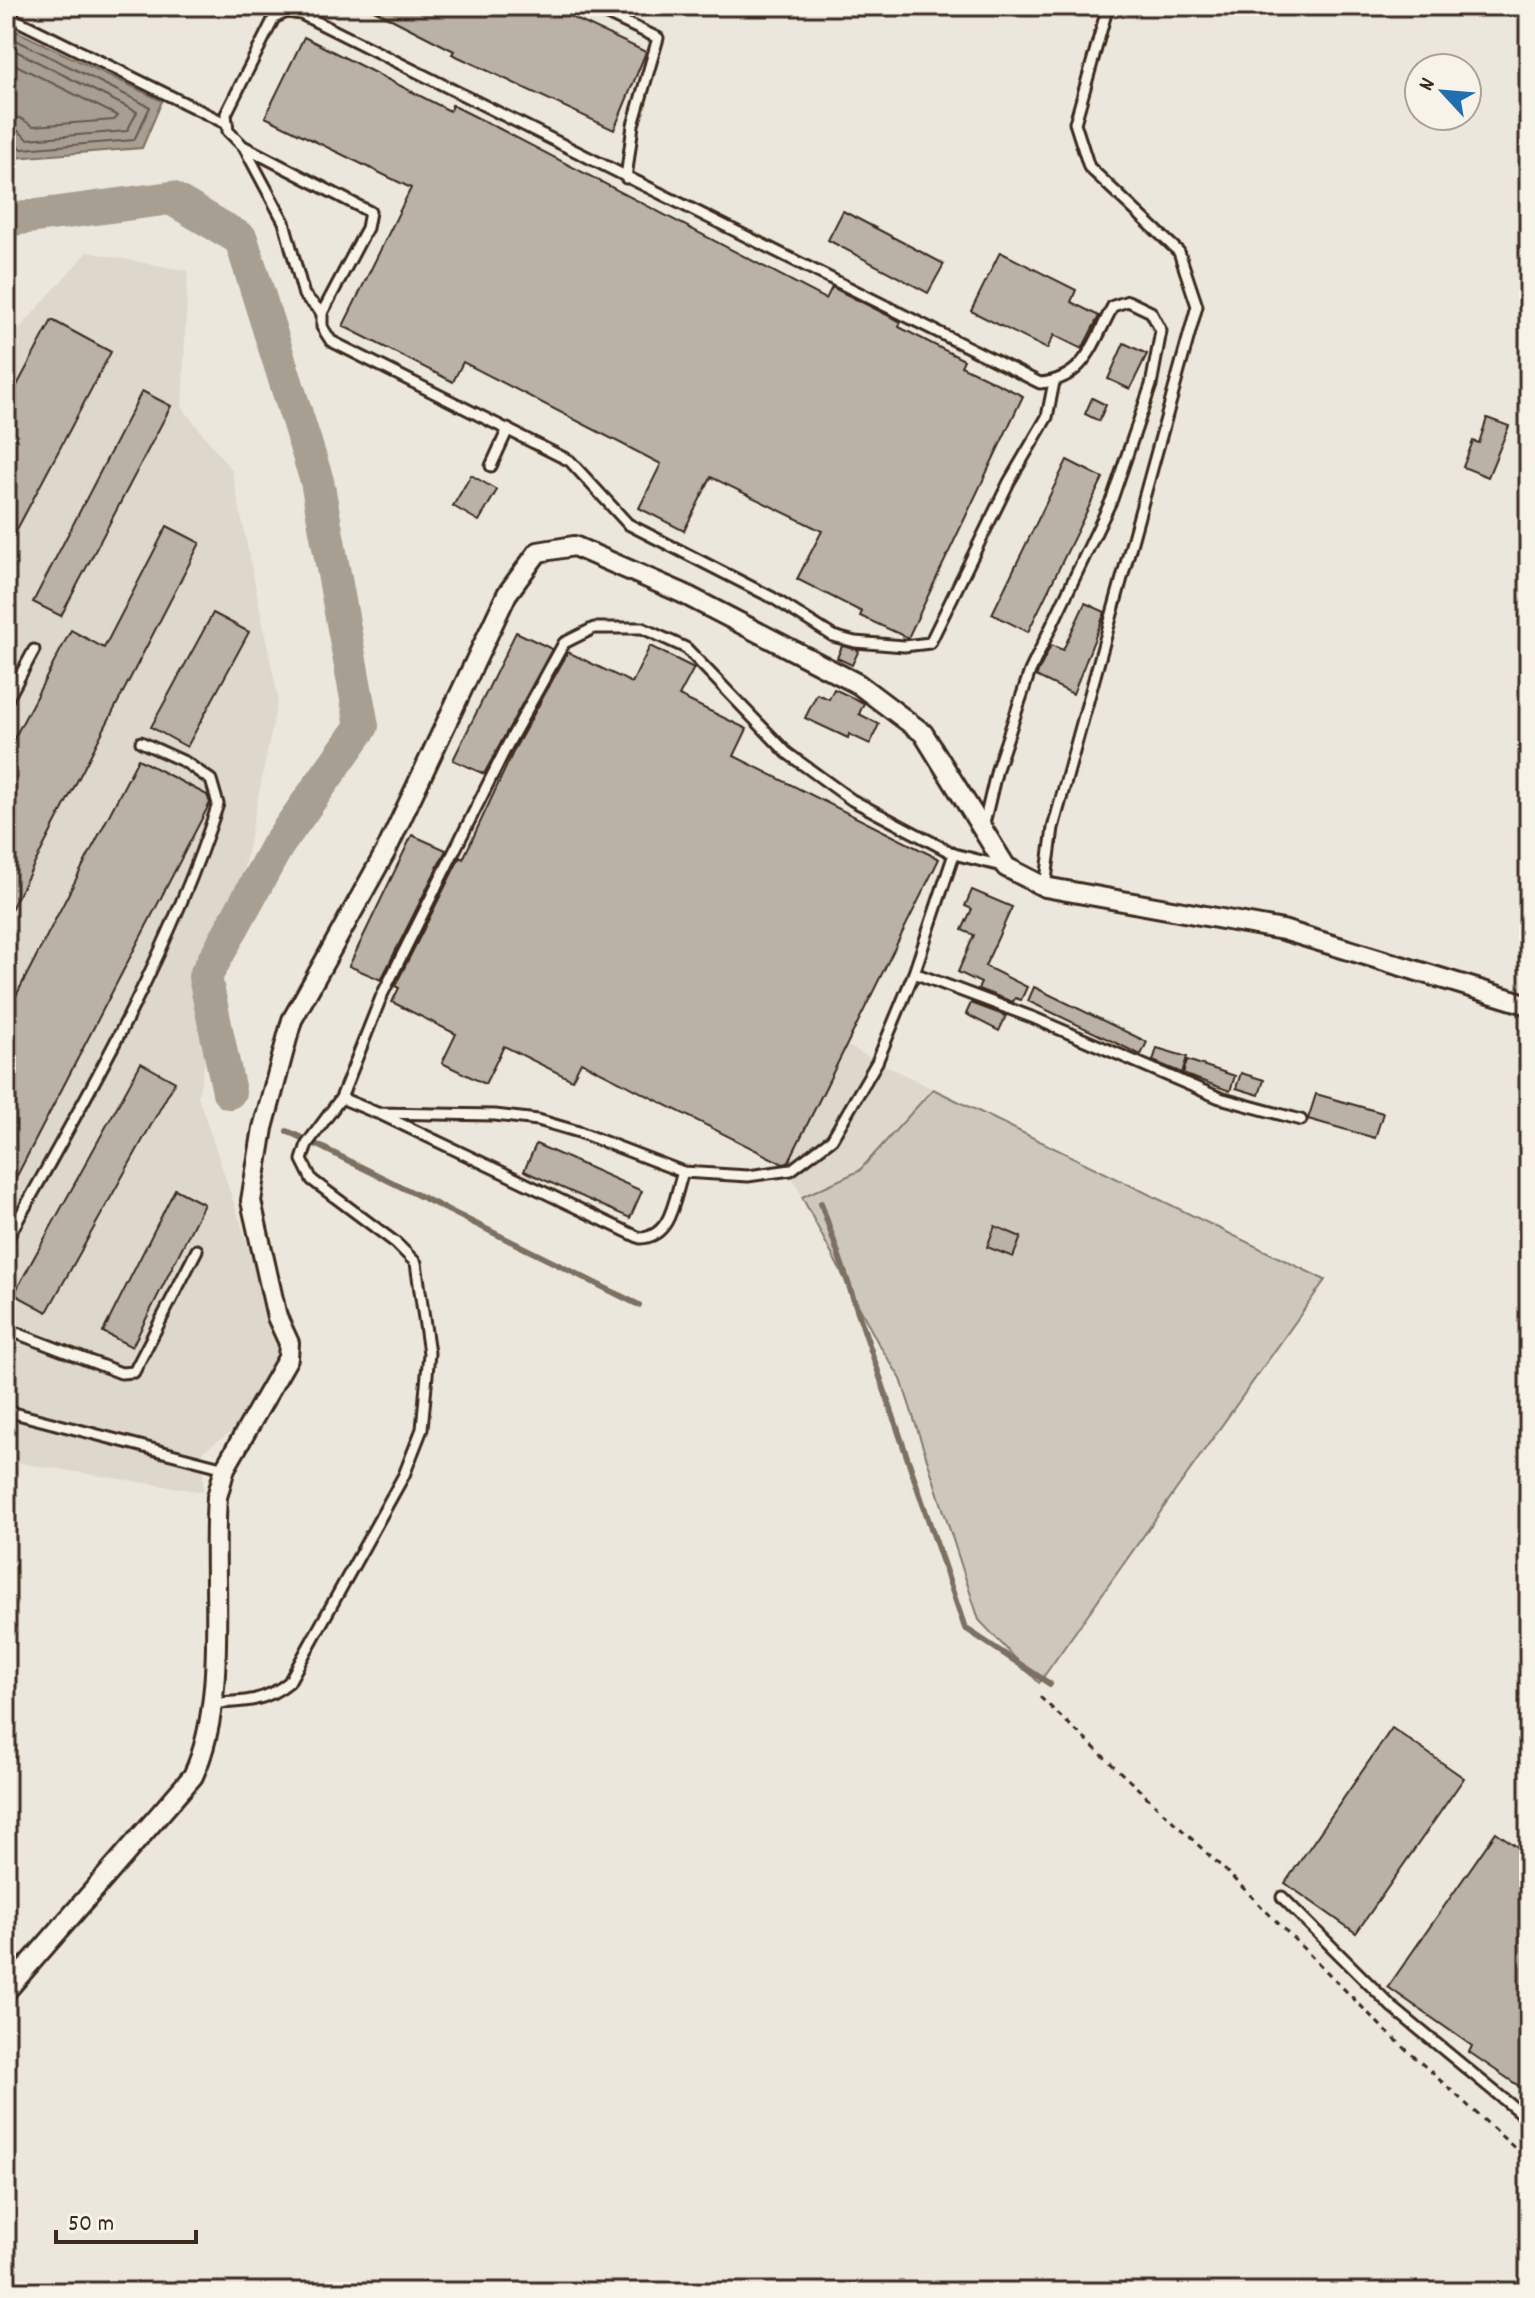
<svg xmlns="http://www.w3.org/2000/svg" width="1535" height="2298" font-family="Dekko,sans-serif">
<rect width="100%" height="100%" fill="#ece7dc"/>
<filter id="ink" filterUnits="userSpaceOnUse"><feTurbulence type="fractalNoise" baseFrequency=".0125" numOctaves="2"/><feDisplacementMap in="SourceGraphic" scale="16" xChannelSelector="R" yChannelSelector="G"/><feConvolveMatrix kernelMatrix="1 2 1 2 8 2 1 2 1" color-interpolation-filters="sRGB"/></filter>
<g filter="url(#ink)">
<g fill="#ddd7cc">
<polygon points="87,252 188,271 182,407 232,471 278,698 198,1096 284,1353 240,1426 203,1451 203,1492 6,1461 6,344"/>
<polygon points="685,964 933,1089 859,1171 802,1197"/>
</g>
<polygon fill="#cec8bc" stroke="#84796d" stroke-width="2" points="933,1089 1325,1280 1039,1683 979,1620 901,1379 878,1343 802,1197 859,1171"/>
<polygon fill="#a89f93" stroke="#7c7064" stroke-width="2" points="6,26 162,101 142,148 14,158 6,136"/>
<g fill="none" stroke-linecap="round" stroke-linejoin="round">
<g stroke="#67594d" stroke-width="2">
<polyline points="6,35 150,107 134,140 22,149 13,140 6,138"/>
<polyline points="6,46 137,112 127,131 28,139 17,130 6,128"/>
<polyline points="6,60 118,116 114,120 33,126 20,118 6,116"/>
</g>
<g stroke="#7c7064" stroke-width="6">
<polyline points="287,1131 306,1140"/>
<polyline points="315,1144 639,1305"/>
<polyline points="821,1203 965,1628 1050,1684"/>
</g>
<polyline stroke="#a89f93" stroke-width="34" points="6,220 171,198 241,239 317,481 362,726 277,846 205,977 229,1092"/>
</g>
<g fill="#bab2a7" stroke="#3b2a1e" stroke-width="2">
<polygon points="366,6 548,6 646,52 614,130 452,54 454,51"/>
<polygon points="304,37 450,111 452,105 498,128 826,299 832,287 901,322 899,327 964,360 961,366 1023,396 908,638 860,616 862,612 797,579 822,531 711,477 684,531 639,508 661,464 463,362 453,382 343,326 411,188 265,117"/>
<polygon points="843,211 944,264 928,293 828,240"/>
<polygon points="1000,252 1076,290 1071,302 1099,316 1082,349 1054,335 1047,349 971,311"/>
<polygon points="52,320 111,352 6,550 6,406"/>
<polygon points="1124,343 1147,354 1130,389 1108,379"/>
<polygon points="142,391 171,406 61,616 33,602"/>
<polygon points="1092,398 1106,405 1099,421 1085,414"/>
<polygon points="1487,418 1509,426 1488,477 1463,467 1473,441 1479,443"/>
<polygon points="1067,460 1103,478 1028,632 992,614"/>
<polygon points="471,475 497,490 479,521 453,506"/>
<polygon points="167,526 200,543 6,919 6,754 71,630 104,648"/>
<polygon points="1085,603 1105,612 1073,694 1036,676 1051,645 1063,650"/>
<polygon points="213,613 249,632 187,747 151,727"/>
<polygon points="516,632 552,649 484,774 453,760"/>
<polygon points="650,646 694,668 679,696 747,729 734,756 939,859 788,1163 783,1164 581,1062 572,1080 504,1046 485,1084 442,1063 456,1034 392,1002 399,988 395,986 460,857 463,859 515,748 568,652 632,683"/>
<polygon points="842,646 859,650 852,665 837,658"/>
<polygon points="834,689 864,703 859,714 879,724 870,744 849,734 848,738 805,718 817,694 829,699"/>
<polygon points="138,759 207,795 210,803 6,1197 6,1015"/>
<polygon points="412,835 446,850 381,980 349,966"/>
<polygon points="972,890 1012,907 985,966 1027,987 1021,1000 1015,998 1013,1002 978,989 981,983 958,972 974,935 962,930 972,909 965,906"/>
<polygon points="1034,987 1147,1042 1141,1055 1028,1001"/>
<polygon points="971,1003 1006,1016 999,1031 966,1014"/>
<polygon points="1157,1048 1187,1057 1182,1073 1153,1061"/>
<polygon points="1187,1060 1235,1076 1230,1091 1183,1074"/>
<polygon points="141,1063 175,1082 47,1312 14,1294"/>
<polygon points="1241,1073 1264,1080 1259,1095 1236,1088"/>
<polygon points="1316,1094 1383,1113 1375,1138 1308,1119"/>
<polygon points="536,1144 642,1191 630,1218 524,1171"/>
<polygon points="175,1189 204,1204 132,1347 103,1332"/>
<polygon points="995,1226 1021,1237 1013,1257 987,1247"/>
<polygon points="1392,1728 1464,1778 1356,1933 1285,1883"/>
<polygon points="1496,1832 1529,1855 1529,2093 1469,2052 1472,2046 1388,1987"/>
</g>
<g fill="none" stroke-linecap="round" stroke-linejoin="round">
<g stroke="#3b2a1e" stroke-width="15">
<g id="service">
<polyline points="272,6 274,18"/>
<polyline points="590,6 658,38 633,125 626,178"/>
<polyline points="6,15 227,124"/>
<polyline points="245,149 284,222 304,295 322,313"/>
<polyline points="491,466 508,429"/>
<polyline points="6,702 34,650"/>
<path d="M983 828 997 769 1030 671 1112 499 1151 385 1161 331 1151 312 1128 301 1113 306C1093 342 1086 379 1040 383L301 14 287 12 274 18 226 114 228 131 243 146 370 212 367 228 322 313V327L331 341 570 461 628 524 773 598 833 636 855 642 904 646 930 643 1009 482 1047 417 1054 382"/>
<polyline points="1045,887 1053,828 1197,306 1179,252 1089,167 1075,123 1108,6"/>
<polyline points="914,973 1034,1018 1220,1098 1301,1120"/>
<polyline points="341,1098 377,1113 495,1115 538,1120 579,1132 683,1172 748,1176 791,1170 832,1139 877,1062 914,973 954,854"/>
<path d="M380 1114 640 1238C672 1237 674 1198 683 1172"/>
<path d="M6 1241C85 1100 168 958 218 804L211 780 185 762 141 742"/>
<polyline points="6,1329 121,1373 134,1372 197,1250"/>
<polyline points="6,1411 225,1468"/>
<path d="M212 1703C243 1702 265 1702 289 1682L404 1475 422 1429 429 1353 416 1263 396 1243 312 1180 302 1160 307 1144 341 1098 382 995 508 744 564 643 594 628H642L686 648 787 753 852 800 954 854 1006 867"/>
<polyline points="1282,1897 1392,2007 1529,2120"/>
</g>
</g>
<g stroke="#3b2a1e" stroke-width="24">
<path id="minor" d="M6 1991 193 1776C229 1700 211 1581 217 1497L225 1468 288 1358 289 1343 277 1317 251 1201 263 1128 292 1020 386 851 507 594 538 552 574 546 682 593 858 684 923 733 1006 867 1045 887 1283 930 1529 1005"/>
</g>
<polyline stroke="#3b2a1e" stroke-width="3" stroke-dasharray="6 6" stroke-linecap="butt" points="1040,1697 1226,1871 1386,2031 1529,2161"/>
<use href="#service" stroke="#f7f3e8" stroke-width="9"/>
<use href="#minor" stroke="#f7f3e8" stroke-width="18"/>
</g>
</g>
<rect width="1535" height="2298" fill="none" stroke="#f7f3e8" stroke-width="32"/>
<rect x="16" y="16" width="1503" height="2266" fill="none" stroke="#3b2a1e" stroke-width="3" filter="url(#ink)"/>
<g transform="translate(1443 92) rotate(296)"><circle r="38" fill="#f7f3e8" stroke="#aca397" stroke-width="2"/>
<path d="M0-6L14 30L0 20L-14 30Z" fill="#1f6fb2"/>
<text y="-12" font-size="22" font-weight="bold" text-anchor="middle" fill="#3b2a1e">N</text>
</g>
<path d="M56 2230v12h140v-12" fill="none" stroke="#3b2a1e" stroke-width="4"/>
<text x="68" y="2230" font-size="24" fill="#3b2a1e" stroke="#f7f3e8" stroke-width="6" paint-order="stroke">50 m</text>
</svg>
